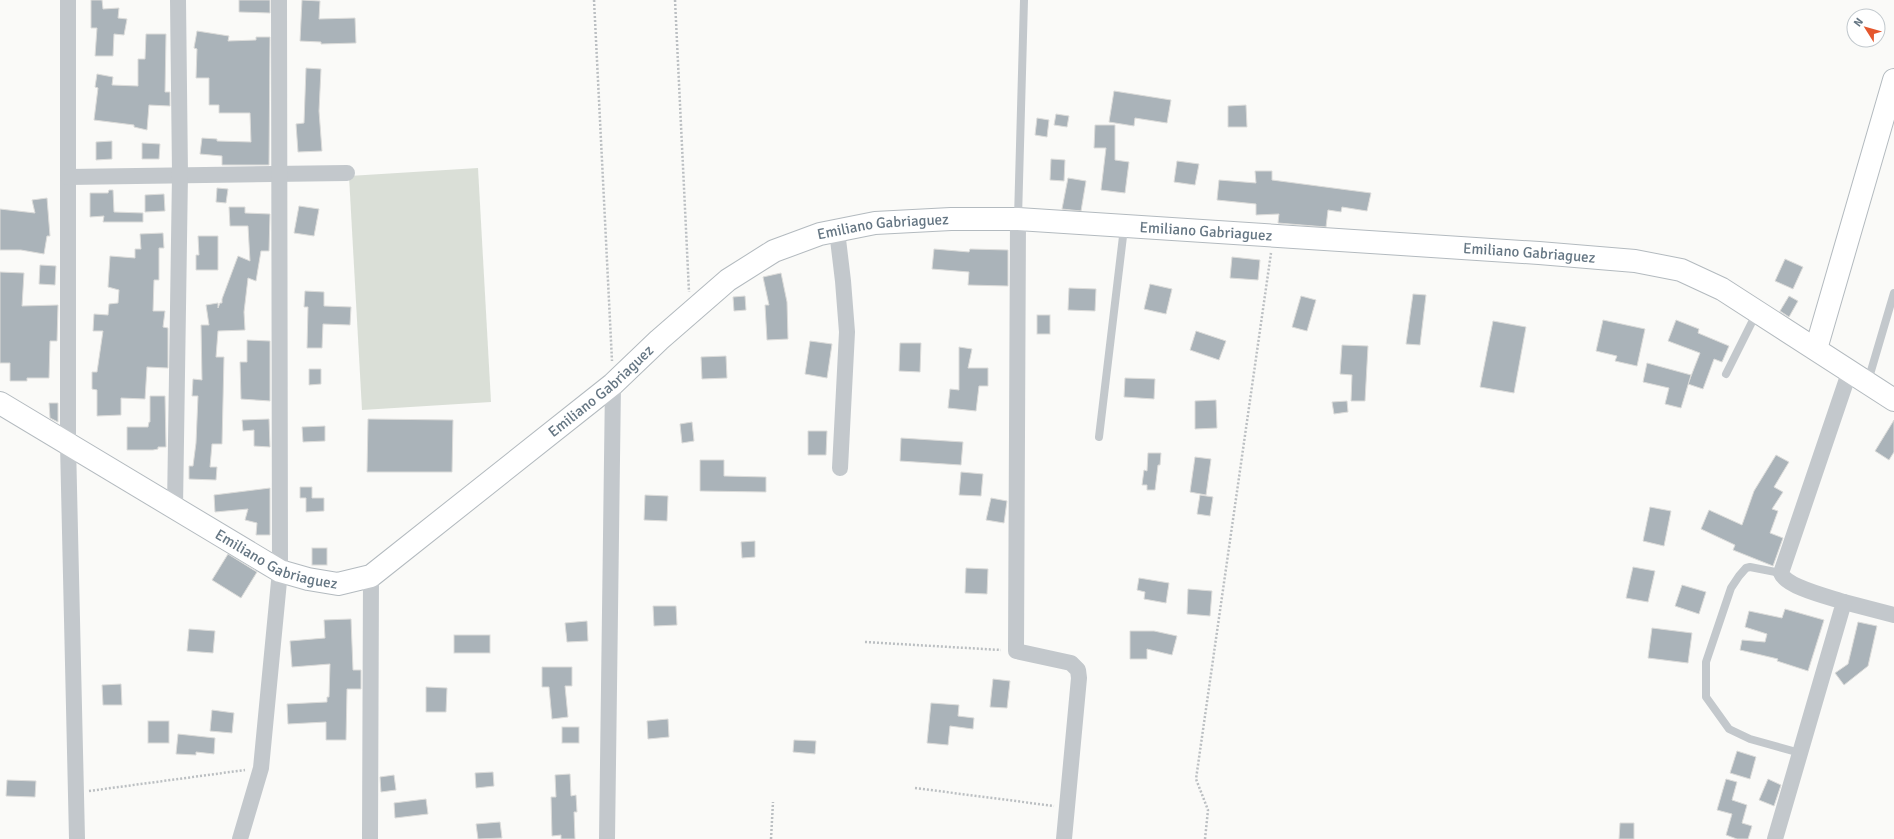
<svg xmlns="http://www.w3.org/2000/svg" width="1894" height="839" font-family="Signika,sans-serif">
<rect width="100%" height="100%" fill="#fafaf8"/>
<polygon fill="#dadfd7" points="478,168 491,402 362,410 349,176"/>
<g fill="#aab3b9" stroke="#dcdcda">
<polygon points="91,0 102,0 103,9 119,8 118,18 127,19 124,35 114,34 113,56 95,56 97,28 91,28"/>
<polygon points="239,0 270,0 270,13 239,12"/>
<polygon points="302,0 320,1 319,19 355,18 356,43 321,44 321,42 300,41"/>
<polygon points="197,31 229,36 228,41 256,40 256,37 270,37 269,165 222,165 222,156 200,154 202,138 217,139 217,141 251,142 250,113 219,113 219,105 209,105 209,78 196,78 197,49 194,48"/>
<polygon points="146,34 166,34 165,92 170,92 170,106 149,105 147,130 134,127 134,125 94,120 98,88 95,87 97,74 113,77 112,85 138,86 138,59 145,59"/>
<polygon points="306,68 321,69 319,111 322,151 298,152 296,124 304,123"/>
<polygon points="1114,91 1171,100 1167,123 1135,118 1134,126 1109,122"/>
<polygon points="1246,105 1247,127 1228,127 1228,106"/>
<polygon points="1056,114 1069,116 1067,127 1054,125"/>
<polygon points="1037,118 1049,120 1047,137 1035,135"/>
<polygon points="1095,125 1115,125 1115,160 1129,162 1125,193 1101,190 1106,148 1094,148"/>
<polygon points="112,141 112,159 96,160 96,142"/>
<polygon points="142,143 160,144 159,159 142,159"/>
<polygon points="1051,159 1065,160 1064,181 1050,180"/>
<polygon points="1177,161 1199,164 1195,185 1174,182"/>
<polygon points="1255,171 1272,171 1272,180 1371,193 1367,211 1342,207 1341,212 1328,210 1326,227 1278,223 1279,214 1256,215 1256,204 1217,200 1219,180 1256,183"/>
<polygon points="1068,178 1086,181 1081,211 1062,209"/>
<polygon points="217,188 228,189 226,203 216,202"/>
<polygon points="109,190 113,190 114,212 143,213 143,222 103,222 104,216 90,217 90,193 108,193"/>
<polygon points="164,194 165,211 145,212 145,195"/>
<polygon points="47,198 50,236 47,236 44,254 21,250 0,250 0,209 35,213 32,200"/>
<polygon points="299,206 319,209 314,236 294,233"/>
<polygon points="229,207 245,207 245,213 270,214 269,251 261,251 256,281 248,278 244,312 245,330 218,331 216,357 224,357 222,444 212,444 210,467 217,467 216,480 189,479 189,466 193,466 196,443 198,396 192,396 193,379 202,380 201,325 209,325 206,305 218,303 218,308 220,303 222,303 222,299 238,256 250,261 248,226 230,226"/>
<polygon points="163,233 164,248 159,248 159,280 154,280 153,311 165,311 163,327 168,328 168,368 147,367 145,399 121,398 121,415 97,416 97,390 92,389 92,372 97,372 103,331 93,331 94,314 108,315 109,304 118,303 119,290 108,287 110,256 135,258 135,249 141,249 140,234"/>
<polygon points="198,236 218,236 218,270 196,270 196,255 199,255"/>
<polygon points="934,249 969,252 970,249 1008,250 1008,286 968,285 969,272 932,269"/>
<polygon points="1232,257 1260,260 1258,280 1230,278"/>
<polygon points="1785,259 1803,267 1793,289 1775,281"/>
<polygon points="40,265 56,266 55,285 39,284"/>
<polygon points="0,272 24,273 22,306 58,305 57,341 50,341 49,378 27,378 27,381 10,381 10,363 0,363"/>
<polygon points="781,273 787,302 788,339 767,340 765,305 769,305 763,277"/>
<polygon points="1150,284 1172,289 1166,314 1144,309"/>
<polygon points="1069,288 1096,289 1095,311 1068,310"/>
<polygon points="305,291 324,292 324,306 351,307 350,325 323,324 322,348 307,348 308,307 304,307"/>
<polygon points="1413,294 1426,295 1420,345 1406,344"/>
<polygon points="745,296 746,310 734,311 733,297"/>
<polygon points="1301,296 1316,300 1307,331 1292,327"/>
<polygon points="1789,296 1798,301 1789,317 1780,311"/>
<rect x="1037" y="315" width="13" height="19"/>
<polygon points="1603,320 1645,329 1637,366 1615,361 1617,356 1596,351"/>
<polygon points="1676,320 1699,329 1698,333 1729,346 1722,362 1714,359 1703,389 1688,384 1700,353 1668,341"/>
<polygon points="1493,321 1526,327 1514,393 1480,387"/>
<polygon points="1196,331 1226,341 1219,360 1190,350"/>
<polygon points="247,340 270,341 270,401 241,399 240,362 247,362"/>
<polygon points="810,341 832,344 827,378 805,374"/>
<polygon points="900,343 921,343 920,372 899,371"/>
<polygon points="1342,345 1368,346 1365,401 1351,401 1352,375 1340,374"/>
<polygon points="959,347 972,349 968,368 988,368 988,386 979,386 976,411 948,408 950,389 959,390"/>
<polygon points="726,356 727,378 702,379 701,357"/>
<polygon points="1647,363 1691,375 1681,408 1665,404 1669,388 1643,382"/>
<polygon points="309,369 321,369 321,384 309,385"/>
<polygon points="1125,378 1155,379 1154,399 1124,397"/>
<polygon points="150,396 165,396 166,447 158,447 158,449 153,450 127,450 127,427 148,427 149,422 150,422"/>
<polygon points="1216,400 1217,428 1195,429 1195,401"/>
<polygon points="1347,401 1348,412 1334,414 1332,402"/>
<polygon points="49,403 58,403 58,422 50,418"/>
<polygon points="269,419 270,447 254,446 254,430 243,431 242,420"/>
<polygon points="368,419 453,420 452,472 367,472"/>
<polygon points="1894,420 1894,452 1889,460 1875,451"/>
<polygon points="692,422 694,441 682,443 680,424"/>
<polygon points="325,426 325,441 303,442 302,427"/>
<polygon points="808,431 827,431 826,455 808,455"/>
<polygon points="901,438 963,442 961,465 900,461"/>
<polygon points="1148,453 1161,453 1160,465 1158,465 1155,490 1147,490 1147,485 1142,485 1144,470 1147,471"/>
<polygon points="1776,455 1789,462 1774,487 1783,492 1772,509 1778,511 1770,533 1783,538 1773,566 1733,550 1735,545 1701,529 1709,510 1742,525 1754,491"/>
<polygon points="1195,457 1211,459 1206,495 1190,492"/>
<polygon points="700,460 724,460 724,476 766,477 766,492 700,491"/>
<polygon points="961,472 983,474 981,496 959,495"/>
<polygon points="300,487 312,487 312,498 324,498 324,511 306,512 306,498 300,498"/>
<polygon points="270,488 270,535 256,535 257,523 245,520 248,509 215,512 214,495"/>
<polygon points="645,495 668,496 667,521 644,520"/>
<polygon points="1200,495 1213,497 1210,516 1197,514"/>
<polygon points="991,498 1007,501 1004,523 986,520"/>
<polygon points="1650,507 1671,511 1664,546 1643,541"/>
<polygon points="755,541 755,557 742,558 741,542"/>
<rect x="312" y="548" width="15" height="17"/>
<polygon points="228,554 257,572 241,598 212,580"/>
<polygon points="1633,567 1655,571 1648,602 1626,598"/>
<polygon points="966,568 988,569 987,594 965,593"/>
<polygon points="1139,578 1169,583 1166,603 1144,599 1145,592 1137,590"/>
<polygon points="1682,585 1706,592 1699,614 1675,606"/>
<polygon points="1188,589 1212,591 1210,616 1187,614"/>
<polygon points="653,606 676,606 677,625 654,626"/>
<polygon points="1785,609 1824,620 1808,671 1777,661 1778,659 1740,650 1742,640 1765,642 1767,634 1745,627 1749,611 1782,618"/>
<polygon points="351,619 353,670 361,670 361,689 347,689 346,740 326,740 326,722 288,724 287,704 327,702 327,697 329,697 330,664 292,667 290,641 325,638 324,620"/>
<polygon points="587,621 588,641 567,642 565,623"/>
<polygon points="1858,622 1877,626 1868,666 1844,685 1835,673 1848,664"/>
<polygon points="1652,628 1692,633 1688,663 1648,658"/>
<polygon points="189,629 215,631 213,653 187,651"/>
<polygon points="1130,631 1154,631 1177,636 1172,655 1147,649 1147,659 1130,659"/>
<rect x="454" y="635" width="36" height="18"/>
<polygon points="542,667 572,667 572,686 565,686 568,717 552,719 549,687 542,687"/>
<polygon points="993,679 1010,681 1007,708 990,707"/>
<polygon points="121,684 122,705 103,705 102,685"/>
<polygon points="426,687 447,688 446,712 426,712"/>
<polygon points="931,703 959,705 958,716 974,718 973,729 950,726 948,745 927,743"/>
<polygon points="212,710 234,713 232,733 210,731"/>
<polygon points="668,719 669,737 648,739 647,721"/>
<rect x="148" y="721" width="21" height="22"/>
<rect x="562" y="727" width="17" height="16"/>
<polygon points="178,734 215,738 214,754 196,752 196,755 176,754"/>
<polygon points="794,740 816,741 815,754 793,752"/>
<polygon points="1737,751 1756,757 1750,779 1730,773"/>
<polygon points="493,772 494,786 476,788 475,773"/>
<polygon points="570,774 571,796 576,795 577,812 574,812 575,839 561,839 561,835 552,836 551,797 556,797 555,775"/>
<polygon points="394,775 396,790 381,792 380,777"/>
<polygon points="1726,779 1737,782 1732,800 1747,805 1742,823 1752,826 1748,839 1737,839 1726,835 1732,814 1717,810"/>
<polygon points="1768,779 1781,785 1774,806 1759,800"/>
<polygon points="7,780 36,781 35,797 6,796"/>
<polygon points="426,799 428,814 395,818 394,803"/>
<polygon points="500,822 502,838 478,839 476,824"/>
<polygon points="1620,823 1634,823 1634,839 1619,839"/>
</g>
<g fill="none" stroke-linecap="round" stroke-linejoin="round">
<g stroke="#b3babf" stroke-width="24">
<g id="secondary">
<polyline points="1816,349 1894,80"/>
<path id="s1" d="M0 403 280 571 308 579 338 584 371 576 613 384 659 340 728 280 774 251 820 234 875 223 951 219H1018L1539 253 1635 261 1681 270 1722 289 1894 400"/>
</g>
</g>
<g stroke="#bbbfc2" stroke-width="2.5" stroke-dasharray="2 2" stroke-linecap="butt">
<polyline points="594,0 612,361"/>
<polyline points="675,0 689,292"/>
<polyline points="865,642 1001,650"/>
<polyline points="915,788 1054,806"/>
<polyline points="89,791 245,770"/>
<polyline points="771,839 773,802"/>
<polyline points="1205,839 1208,810 1196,779 1271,253"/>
</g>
<g stroke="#c3c8cc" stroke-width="8">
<polyline points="1018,218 1024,0"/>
<polyline points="1726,374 1757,312"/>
<polyline points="1868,381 1894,293"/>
<polyline points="1099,437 1124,228"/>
<polyline points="1781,573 1750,567 1746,568 1739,576 1731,588 1706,662 1706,697 1729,729 1750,739 1800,753"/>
</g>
<g stroke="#c3c8cc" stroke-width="16">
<polyline points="68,0 68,444 77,839"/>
<polyline points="68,177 347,173"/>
<polyline points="1018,219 1016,651 1071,663 1078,670 1079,678 1064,839"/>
<polyline points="837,231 843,281 847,332 840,468"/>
<polyline points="175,508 180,174 178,0"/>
<polyline points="1844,602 1894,615"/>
<polyline points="240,839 261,768 280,571 279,0"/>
<polyline points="370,839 371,576"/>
<polyline points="607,839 613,384"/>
<path d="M1775 839 1844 602C1829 597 1786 587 1781 573L1850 370"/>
</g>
<use href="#secondary" stroke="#fff" stroke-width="22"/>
</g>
<g text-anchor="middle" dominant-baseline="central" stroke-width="4" stroke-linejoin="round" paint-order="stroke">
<g font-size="15" fill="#657683" stroke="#fff">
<text stroke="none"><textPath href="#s1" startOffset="1051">Emiliano Gabriaguez</textPath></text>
<text stroke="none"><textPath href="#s1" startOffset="1375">Emiliano Gabriaguez</textPath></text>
<text stroke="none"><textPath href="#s1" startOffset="1699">Emiliano Gabriaguez</textPath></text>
<text stroke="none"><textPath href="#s1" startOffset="715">Emiliano Gabriaguez</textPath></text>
<text stroke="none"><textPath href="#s1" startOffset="319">Emiliano Gabriaguez</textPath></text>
</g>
</g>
<g transform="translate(1866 28) rotate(307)"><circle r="19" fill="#ffffff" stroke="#c1c8cd"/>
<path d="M0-3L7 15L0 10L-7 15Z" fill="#e4572e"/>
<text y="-6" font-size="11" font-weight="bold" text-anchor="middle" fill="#657683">N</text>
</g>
</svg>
